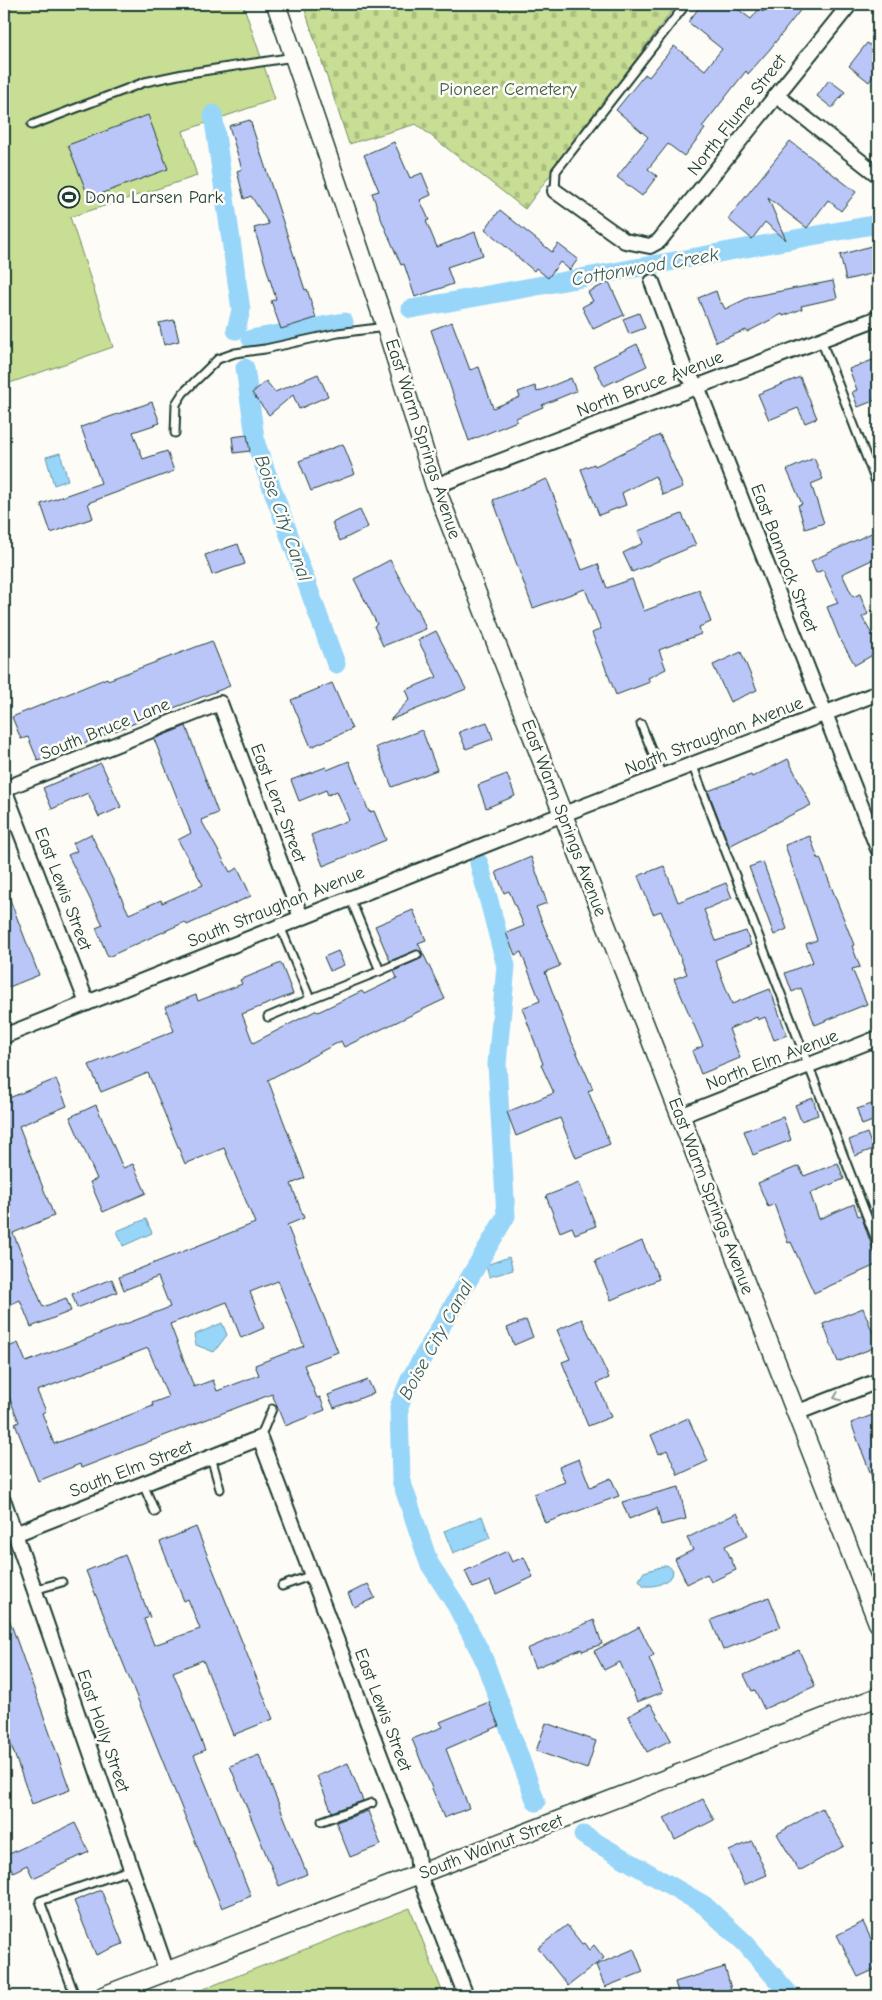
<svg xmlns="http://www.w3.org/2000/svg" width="882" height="2000" font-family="'Comic Neue',sans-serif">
<defs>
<pattern id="cemetery-stones" width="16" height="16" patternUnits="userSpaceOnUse" patternTransform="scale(1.25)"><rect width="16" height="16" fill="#c8de94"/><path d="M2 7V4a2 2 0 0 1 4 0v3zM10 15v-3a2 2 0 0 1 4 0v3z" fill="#abbf80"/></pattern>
</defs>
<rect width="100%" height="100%" fill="#fdfcf7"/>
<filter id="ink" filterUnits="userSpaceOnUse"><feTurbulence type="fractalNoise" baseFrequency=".02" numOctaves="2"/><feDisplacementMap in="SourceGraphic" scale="10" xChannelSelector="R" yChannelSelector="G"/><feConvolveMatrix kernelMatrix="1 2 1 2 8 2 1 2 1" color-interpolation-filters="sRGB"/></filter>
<g filter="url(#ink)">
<polygon fill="url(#cemetery-stones)" stroke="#748e64" points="303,4 677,4 525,209 416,124 349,144"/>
<g fill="#c8de94" stroke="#748e64">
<polygon points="4,4 243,4 275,99 183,131 197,176 70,217 113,347 4,385"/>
<polygon points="410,1908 444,1996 186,1996"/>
</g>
<g fill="#97d6f9" stroke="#6799aa">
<polygon points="60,453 68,480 54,485 46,457"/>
<polygon points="146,1219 152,1233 123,1246 117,1231"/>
<polygon points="509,1257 513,1270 489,1277 486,1265"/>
<polygon points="222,1323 227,1335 214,1352 196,1345 194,1335"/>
<polygon points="482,1516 490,1538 453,1553 444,1531"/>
<path d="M667 1565 673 1570 672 1576C663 1584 656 1587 644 1586L639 1580 644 1572Z"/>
</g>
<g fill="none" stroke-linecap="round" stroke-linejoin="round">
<g stroke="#97d6f9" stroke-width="19">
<polyline points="213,114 241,310 236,330"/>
<polyline points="411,309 878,224"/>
<polyline points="251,339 344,322"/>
<polyline points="245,368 256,444 336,664"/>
<polyline points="479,863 506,966 497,1064 506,1216 410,1379 399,1407 401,1480 429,1563 456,1605 483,1657 536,1802"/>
<polyline points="583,1835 704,1905 745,1943 791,1996"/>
</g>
</g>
<g fill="#bac6f7" stroke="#1f3d34" fill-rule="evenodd">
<polygon points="702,4 731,4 751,19 759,9 763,12 769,4 805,4 770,49 748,74 746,71 702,127 705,129 684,156 668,144 648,169 657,176 642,196 617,177 648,137 616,110 645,74 649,77 674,46 705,70 722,49 688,22"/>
<polygon points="867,43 878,51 878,69 869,82 849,66"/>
<polygon points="829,80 845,92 832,108 817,96"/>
<polygon points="148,115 168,169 89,198 68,145"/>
<polygon points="250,120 305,290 307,289 316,318 281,329 271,301 276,299 254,228 269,224 251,196 244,199 237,171 242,169 229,126"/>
<polygon points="790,141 856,192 841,211 828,200 807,228 768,198 786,240 765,222 752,239 728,219"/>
<polygon points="394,142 410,178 422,173 431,195 420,200 429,220 426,221 437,247 475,232 483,255 447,267 453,284 415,297 404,264 401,265 382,221 372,193 379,191 364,155"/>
<polygon points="500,210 552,252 558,244 578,259 570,270 560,262 548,278 536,268 534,271 485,229"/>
<polygon points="871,246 878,272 846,280 840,255"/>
<polygon points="833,281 837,298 801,306 802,309 783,316 782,314 747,332 746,330 716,342 698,298 716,291 720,303 722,303 725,309 750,297"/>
<polygon points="609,282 624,315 593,329 582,307 593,301 588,292"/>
<polygon points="639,313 645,328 629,334 623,319"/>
<polygon points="174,320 179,341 164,345 159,323"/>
<polygon points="452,322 470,370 479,367 493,408 520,397 518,392 535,386 537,392 571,378 576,391 542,405 543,407 516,418 517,421 469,441 431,330"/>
<polygon points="637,344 647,366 604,386 594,365"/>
<polygon points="878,358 878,399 858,407 852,392 857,390 849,369"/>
<polygon points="318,374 328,396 299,409 293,395 269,415 252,393 266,381 275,392"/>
<polygon points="800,377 817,418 805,423 798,408 769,420 758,394"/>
<polygon points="152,402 160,423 133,432 143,459 167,451 174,471 88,503 93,518 51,533 41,504 101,483 81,427"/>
<polygon points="247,435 250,451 234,453 232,437"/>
<polygon points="660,435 683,487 663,495 655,476 622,493 626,505 599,515 581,469 594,464 595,466"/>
<polygon points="343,444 355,474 311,491 299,461"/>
<polygon points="814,458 823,479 811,484 824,523 805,529 798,505 802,504 787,470"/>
<polygon points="547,479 582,570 598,564 607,588 632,579 644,611 699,590 711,622 699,627 701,634 659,650 666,669 648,678 650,682 616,695 592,633 601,629 585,589 533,608 493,500"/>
<polygon points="360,510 368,527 340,541 332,523"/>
<polygon points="682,514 696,545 632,572 623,553 643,543 638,531"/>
<polygon points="878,530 878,557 842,574 853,597 860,594 868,614 862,617 878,645 878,652 855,665 839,637 827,607 838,603 823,570 816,573 811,561"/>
<polygon points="238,544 245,564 212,575 205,555"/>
<polygon points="390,560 416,609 418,609 426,629 383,646 374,626 377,624 354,579"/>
<polygon points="436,631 466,689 390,720 410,699 406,690 437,677 418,640"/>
<polygon points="212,641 230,686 38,761 28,737 21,739 12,717 107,678 108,680"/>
<polygon points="741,652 757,690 730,702 713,665"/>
<polygon points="332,683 352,729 311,747 291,700"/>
<polygon points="487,722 493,739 466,749 459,732"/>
<polygon points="186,726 218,813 201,820 230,872 238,868 251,896 187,925 185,922 108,957 96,928 103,925 68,855 77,851 73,843 91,834 129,914 161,900 162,903 203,885 178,840 191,833 154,739"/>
<polygon points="422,730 437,770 392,787 376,747"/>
<polygon points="788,759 811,805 729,846 708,791 751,775 752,777"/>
<polygon points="349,761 369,812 374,811 386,840 323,866 311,835 349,820 337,791 328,795 326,790 299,801 291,780 326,767 327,770"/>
<polygon points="101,763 121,807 99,817 88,793 52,809 43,788"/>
<polygon points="507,774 515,796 486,808 478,785"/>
<polygon points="810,836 818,859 820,858 854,945 852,946 860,967 852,969 867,1004 815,1025 801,988 792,992 785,973 813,962 806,944 817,940 785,845"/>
<polygon points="531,857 547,903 536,907 560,966 545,972 567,1031 593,1089 588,1091 610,1144 576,1158 560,1118 516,1136 507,1112 554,1093 541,1065 543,1064 522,1008 540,1001 521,952 515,955 506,933 524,926 509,891 504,893 496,872"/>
<polygon points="763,862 787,929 774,935 749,867"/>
<polygon points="664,866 678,902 726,883 732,898 704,910 716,941 746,931 751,945 715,960 732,1004 770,989 787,1035 774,1040 765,1017 758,1020 757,1017 729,1029 740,1058 701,1074 692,1051 703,1046 674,979 687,974 661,911 653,914 638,876"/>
<polygon points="4,884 39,975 4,989"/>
<path d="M413 910 426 940 418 943 445 999 344 1047 341 1041 268 1080 305 1178 291 1184 304 1218 287 1225 338 1352 304 1365 317 1398 320 1397 325 1410 285 1426 272 1394 81 1468 80 1464 38 1481 15 1424 19 1422 4 1384V1349L18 1343 26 1362 170 1307 158 1277 124 1290 119 1277 255 1223 224 1148 185 1164 148 1073 101 1092 89 1065 174 1031 165 1007 196 995 198 1001 242 984 240 980 281 963 293 994 242 1014 253 1043 317 1010 318 1012 362 991 364 994 397 978 394 971 422 958V952L417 950 390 961 375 926ZM278 1281 304 1346 255 1365 259 1375 217 1391 213 1380 194 1387 170 1324 227 1302 241 1338 264 1328 250 1292ZM148 1348 168 1397 152 1403 153 1406 54 1444 42 1413 46 1411 37 1391Z"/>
<polygon points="338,951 344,965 330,971 324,957"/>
<polygon points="56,1079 67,1106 19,1126 54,1216 13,1233 43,1307 66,1298 71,1311 31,1327 20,1300 7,1306 4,1298 4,1100"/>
<polygon points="813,1098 818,1115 801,1121 795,1105"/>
<polygon points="878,1102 878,1119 862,1125 857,1109"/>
<polygon points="96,1105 123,1168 133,1164 146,1193 103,1212 90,1182 97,1179 70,1117"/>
<polygon points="783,1117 791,1140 753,1155 744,1131"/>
<polygon points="867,1133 873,1149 855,1156 849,1140"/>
<polygon points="838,1163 844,1179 810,1193 819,1219 854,1204 858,1216 861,1215 878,1264 814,1293 791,1242 788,1243 774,1204 768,1207 758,1183 799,1166 804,1176"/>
<polygon points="579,1183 596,1226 575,1234 572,1227 560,1232 546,1196"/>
<polygon points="878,1208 878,1225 876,1226 870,1211"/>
<polygon points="642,1241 659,1279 611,1300 595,1261"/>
<polygon points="112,1279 117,1292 77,1308 72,1294"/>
<polygon points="863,1308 878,1346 838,1362 823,1324"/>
<polygon points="582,1319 609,1378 597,1383 611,1417 588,1426 562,1362 570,1359 557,1330"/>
<polygon points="526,1320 533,1337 514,1345 507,1328"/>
<polygon points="368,1380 374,1393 334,1408 328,1395"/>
<polygon points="878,1413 878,1490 877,1490 851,1423"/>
<polygon points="688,1418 708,1461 678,1475 667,1450 659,1454 651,1435"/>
<polygon points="579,1459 590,1487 611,1478 619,1496 545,1523 534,1494 565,1482 559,1467"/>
<polygon points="679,1487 686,1519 661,1525 657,1508 629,1519 622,1502"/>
<polygon points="737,1513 748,1535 725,1546 736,1570 711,1582 707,1574 687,1584 675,1559 693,1550 687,1538"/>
<polygon points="196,1527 273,1719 233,1735 203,1660 173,1672 205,1750 194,1755 251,1896 222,1908 86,1571 125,1555 150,1617 144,1619 154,1645 200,1629 188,1599 184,1601 160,1542"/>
<polygon points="507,1551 512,1562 524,1557 533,1577 496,1594 490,1581 473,1588 465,1571"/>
<polygon points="368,1584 375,1598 354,1607 348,1594"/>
<polygon points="769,1597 781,1627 723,1650 711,1620"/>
<polygon points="6,1610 70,1790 32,1804 4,1725 4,1611"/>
<polygon points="594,1620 602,1644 582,1651 581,1649 535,1668 527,1649"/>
<polygon points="639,1627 654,1655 649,1658 663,1692 637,1702 620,1662 604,1670 594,1651"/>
<polygon points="799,1650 815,1686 764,1709 755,1690 752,1691 744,1675"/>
<polygon points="489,1702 499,1726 446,1749 469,1808 444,1818 412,1739 443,1727 440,1722"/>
<polygon points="651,1704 671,1740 647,1752 628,1716"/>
<polygon points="546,1723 596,1741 587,1769 536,1751"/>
<polygon points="259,1755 307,1874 279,1886 230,1766"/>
<polygon points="348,1763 363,1801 332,1812 317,1776"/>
<polygon points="703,1799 714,1820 675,1840 664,1818"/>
<polygon points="822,1808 844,1846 799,1871 777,1834"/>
<polygon points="368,1811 381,1845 350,1857 336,1822"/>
<polygon points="75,1823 89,1852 33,1878 27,1865 13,1872 5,1856"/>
<polygon points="752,1841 767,1875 744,1885 729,1851"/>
<polygon points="101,1890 123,1944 96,1955 74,1901"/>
<polygon points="863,1922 878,1954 878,1968 858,1977 837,1935"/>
<polygon points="567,1925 582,1944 584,1943 589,1950 594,1945 604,1958 568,1986 538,1948"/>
<polygon points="634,1949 643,1972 605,1987 596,1965"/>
<polygon points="725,1967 731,1989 707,1996 679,1996 675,1982"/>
</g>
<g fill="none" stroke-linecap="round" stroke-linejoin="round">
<g stroke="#1f3d34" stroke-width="11">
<g id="service">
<polyline points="32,125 145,82 183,74 294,57"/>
<polyline points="555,191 556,171 686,4"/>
<polyline points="821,340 878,487"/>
<polyline points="175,433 176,404 183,393 218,359 235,353 265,349 338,333 386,327"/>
<polyline points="641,724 662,776"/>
<polyline points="692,764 878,1245"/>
<polyline points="280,926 310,999 380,971 350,898"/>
<polyline points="380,971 417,955"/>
<polyline points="268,1017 310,999"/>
<polyline points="260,1438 272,1409"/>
<polyline points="211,1457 220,1489"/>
<polyline points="143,1484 155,1512"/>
<polyline points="282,1586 312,1575"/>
<polyline points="34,1590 62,1582"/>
<polyline points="322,1821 372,1803"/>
<polyline points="75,1996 40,1901 132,1869"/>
</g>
</g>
<g stroke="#1f3d34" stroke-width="18">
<g id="minor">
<polyline points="777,96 878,175"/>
<polyline points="555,191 625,241 650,246 659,241 850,4"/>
<polyline points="652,282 686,373 697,386 878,849"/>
<polyline points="435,486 878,318"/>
<polyline points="4,789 220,703 301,917"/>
<polyline points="4,789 87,1003"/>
<polyline points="4,1036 535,825 878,693"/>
<polyline points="680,1116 878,1038"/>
<polyline points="796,1413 878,1381"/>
<polyline points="4,1502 167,1972"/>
<polyline points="15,1534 260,1438 417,1853 419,1875 466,1996"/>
</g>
</g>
<g stroke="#1f3d34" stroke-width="21">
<g id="tertiary">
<polyline points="276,4 386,327 435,486 878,1623"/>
<polyline points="103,1996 878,1697"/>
</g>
</g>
<use href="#service" stroke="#fdfcf7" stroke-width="7"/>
<use href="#minor" stroke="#fdfcf7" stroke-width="14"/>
<use href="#tertiary" stroke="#fdfcf7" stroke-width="18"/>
</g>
<defs><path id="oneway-chevron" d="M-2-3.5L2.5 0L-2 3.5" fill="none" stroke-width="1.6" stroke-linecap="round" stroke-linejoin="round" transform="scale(1.25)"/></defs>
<use stroke="#8e9c96" href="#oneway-chevron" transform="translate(837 1397) rotate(159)"/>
</g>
<defs>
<g id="stadium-ring" transform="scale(1.125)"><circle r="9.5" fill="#fdfcf7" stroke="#1f3d34" stroke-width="1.5"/><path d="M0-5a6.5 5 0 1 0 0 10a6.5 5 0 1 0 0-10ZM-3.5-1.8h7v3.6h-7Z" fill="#1f3d34"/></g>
</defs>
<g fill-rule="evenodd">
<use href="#stadium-ring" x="69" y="197"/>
</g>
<g text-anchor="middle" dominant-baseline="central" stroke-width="5" stroke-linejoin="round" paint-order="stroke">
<g font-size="18" fill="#415d47" stroke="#fdfcf7">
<text x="508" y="89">Pioneer Cemetery</text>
</g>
<g font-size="18" fill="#1f3d34" stroke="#fdfcf7">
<text transform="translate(737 115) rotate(-52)">North Flume Street</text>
<text transform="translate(650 384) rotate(-21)">North Bruce Avenue</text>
<text transform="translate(423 439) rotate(72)">East Warm Springs Avenue</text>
<text transform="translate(784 558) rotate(69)">East Bannock Street</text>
<text transform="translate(105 729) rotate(-22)">South Bruce Lane</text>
<text transform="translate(714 736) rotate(-21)">North Straughan Avenue</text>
<text transform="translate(278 803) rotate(69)">East Lenz Street</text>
<text transform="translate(564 818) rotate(69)">East Warm Springs Avenue</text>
<text transform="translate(63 889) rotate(69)">East Lewis Street</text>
<text transform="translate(276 907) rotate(-22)">South Straughan Avenue</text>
<text transform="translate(772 1060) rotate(-21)">North Elm Avenue</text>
<text transform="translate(711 1196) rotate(69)">East Warm Springs Avenue</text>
<text transform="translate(131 1469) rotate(-21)">South Elm Street</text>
<text transform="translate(383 1710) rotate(69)">East Lewis Street</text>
<text transform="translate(103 1731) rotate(71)">East Holly Street</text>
<text transform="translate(491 1847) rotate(-21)">South Walnut Street</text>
</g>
<g font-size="18" fill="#1f3d34" stroke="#fdfcf7" text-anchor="start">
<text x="85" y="197">Dona Larsen Park</text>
</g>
<g font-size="19" font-style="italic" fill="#375c5b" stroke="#fdfcf7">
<text transform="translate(645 267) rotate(-10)">Cottonwood Creek</text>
<text transform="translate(283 518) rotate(70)">Boise City Canal</text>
<text transform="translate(436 1340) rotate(-61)">Boise City Canal</text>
</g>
</g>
<rect width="882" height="2000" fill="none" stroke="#fdfcf7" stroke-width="20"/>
<rect x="10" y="10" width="862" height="1980" fill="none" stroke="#1f3d34" stroke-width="2" filter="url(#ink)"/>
</svg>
